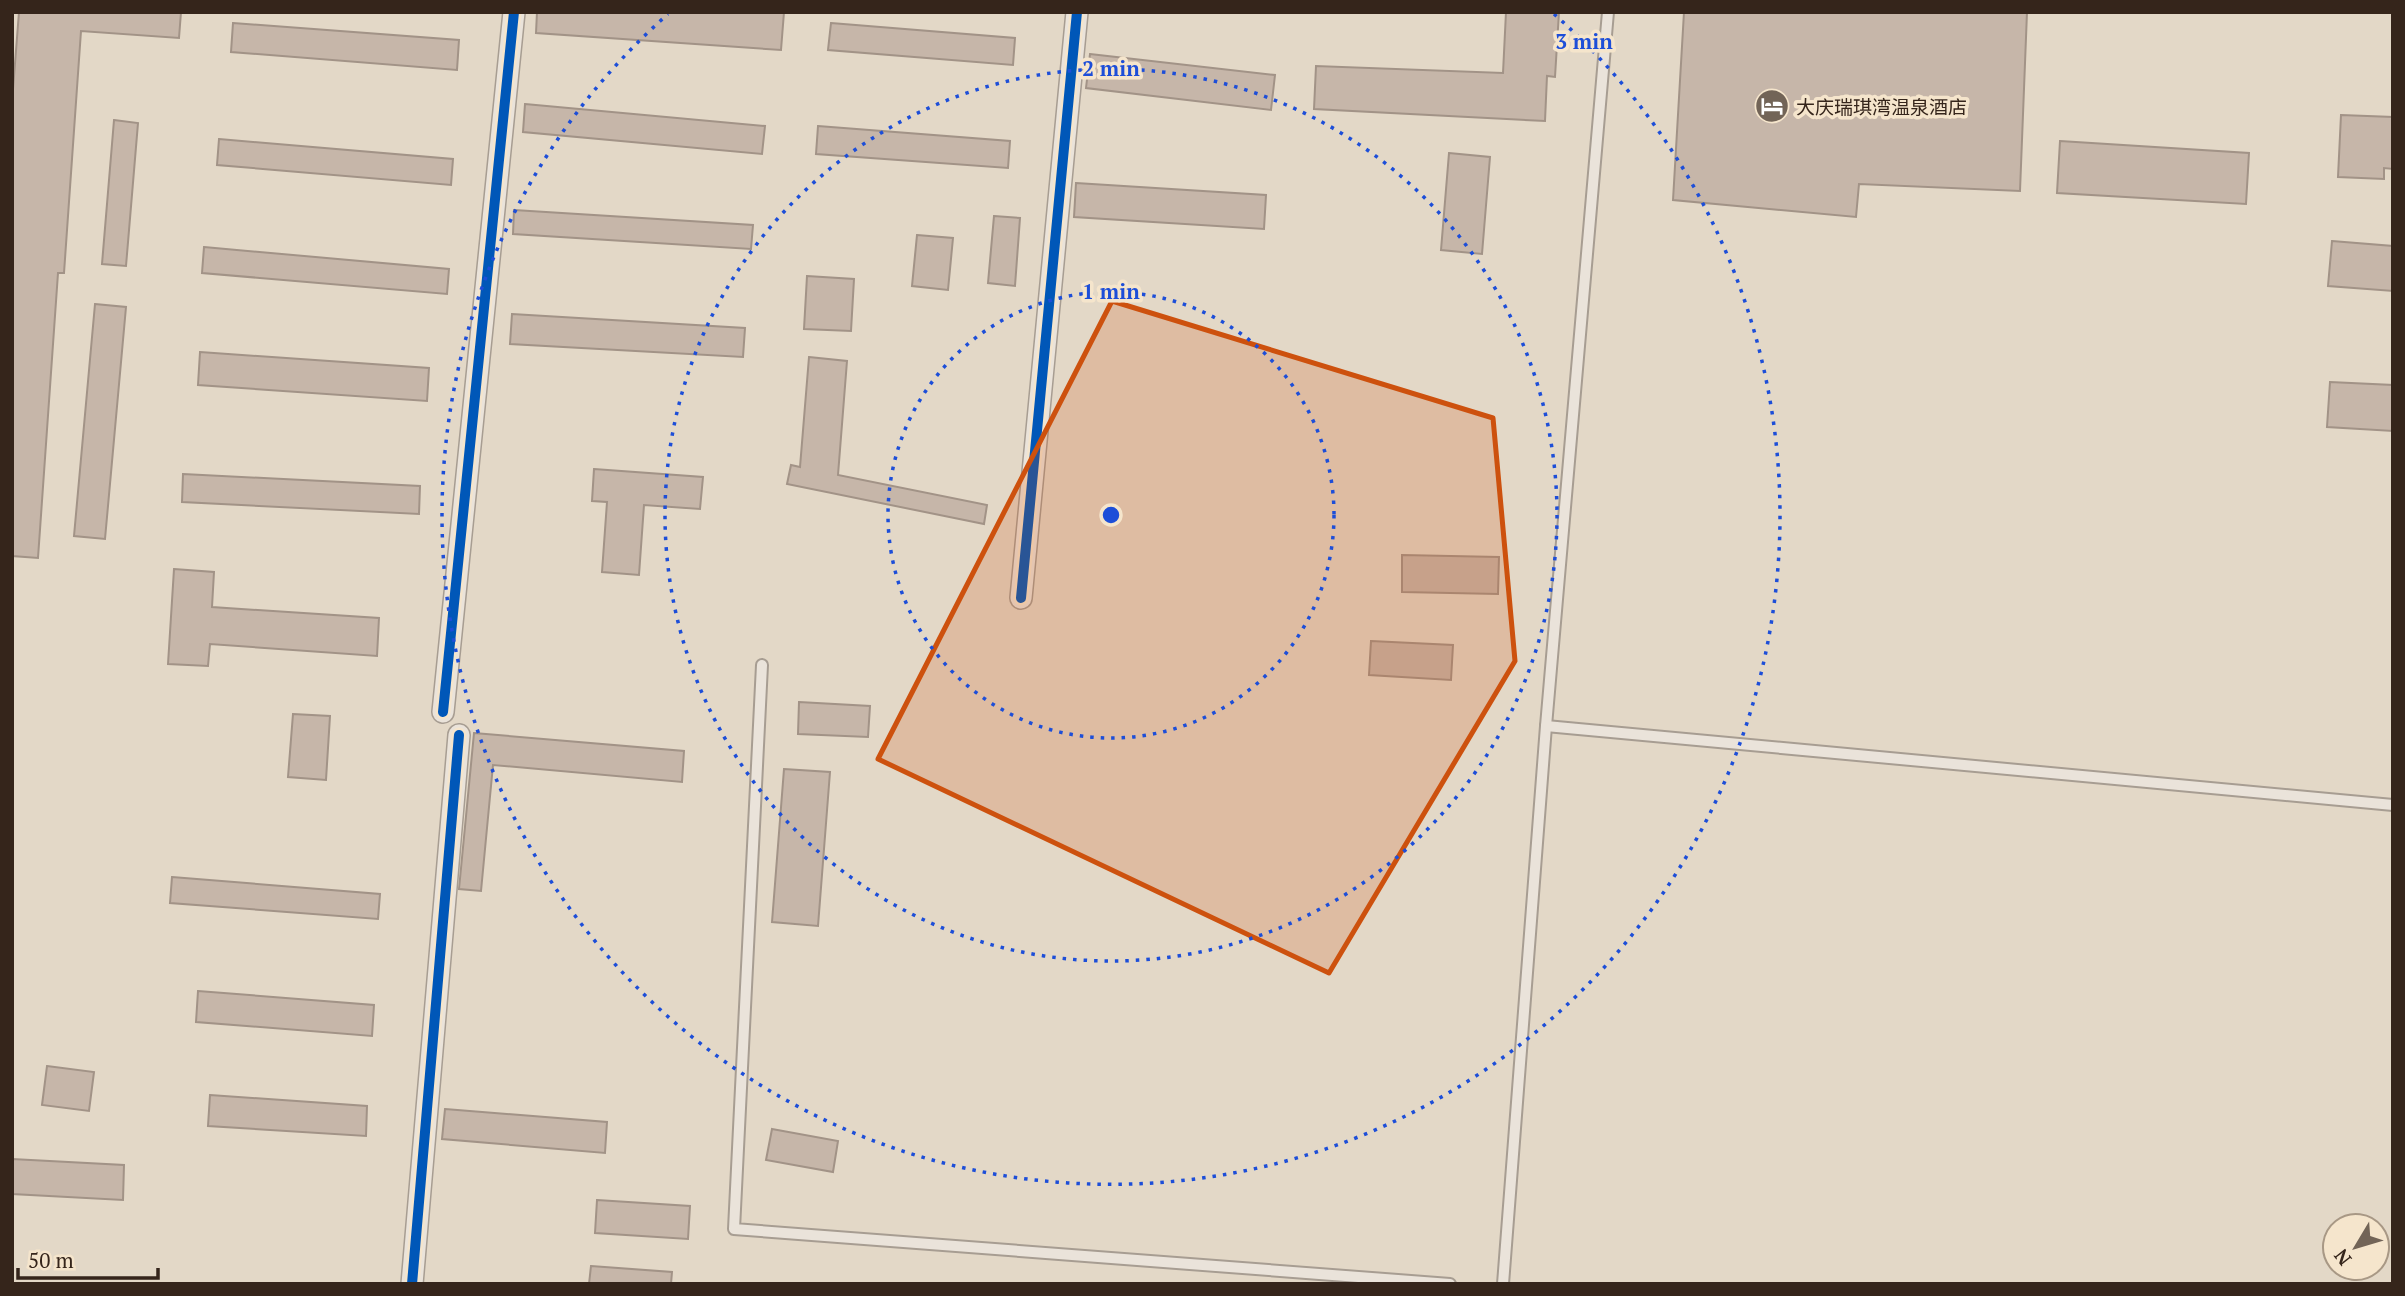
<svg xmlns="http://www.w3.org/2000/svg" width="2405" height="1296" font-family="'PT Serif','Noto Sans SC',serif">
<rect width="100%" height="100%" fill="#e3d8c7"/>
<g fill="#c6b6a9" stroke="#a29387" stroke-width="2">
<polygon points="19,12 181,12 179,38 81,31 64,273 58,273 38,558 12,556 12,102"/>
<polygon points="537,12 784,12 781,50 536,33"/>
<polygon points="1506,12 1559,12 1555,77 1547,76 1545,121 1314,109 1316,66 1503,73"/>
<polygon points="1684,12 2027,12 2020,191 1859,184 1856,217 1673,200"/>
<polygon points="233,23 459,40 457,70 231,52"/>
<polygon points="831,23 1015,38 1013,65 828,50"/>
<polygon points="1090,54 1275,75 1271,110 1086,88"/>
<polygon points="525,104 765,126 762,154 523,132"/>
<polygon points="2341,115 2393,117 2393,169 2384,168 2384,179 2338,177"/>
<polygon points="114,120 138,123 126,266 102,264"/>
<polygon points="818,126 1010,141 1008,168 816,154"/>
<polygon points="219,139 453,159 451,185 217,165"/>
<polygon points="2060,141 2249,153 2246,204 2057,193"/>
<polygon points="1449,153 1490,157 1482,254 1441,250"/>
<polygon points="1076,183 1266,195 1264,229 1074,217"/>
<polygon points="514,210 753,225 751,249 513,234"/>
<polygon points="994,216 1020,218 1015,286 988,283"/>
<polygon points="917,235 953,238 948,290 912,286"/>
<polygon points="2332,241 2393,246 2393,291 2328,286"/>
<polygon points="204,247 449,269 447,294 202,273"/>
<polygon points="807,276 854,279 851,331 804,329"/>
<polygon points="95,304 126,307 105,539 74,536"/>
<polygon points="512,314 745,328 743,357 510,344"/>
<polygon points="200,352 429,368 427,401 198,385"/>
<polygon points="809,357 847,361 838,475 987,505 984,524 787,484 791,465 800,467"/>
<polygon points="2330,382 2393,385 2393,431 2327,427"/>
<polygon points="594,469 703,477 700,509 644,505 639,575 602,572 607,502 592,501"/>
<polygon points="183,474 420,486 419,514 182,502"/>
<polygon points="1402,555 1499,557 1498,594 1402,592"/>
<polygon points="174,569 214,572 212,607 379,618 377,656 210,644 208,666 168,664"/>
<polygon points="1371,641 1453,645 1451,680 1369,675"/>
<polygon points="799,702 870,706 868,737 798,734"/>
<polygon points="293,714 330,716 326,780 288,777"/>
<polygon points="474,733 684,751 682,782 493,765 481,891 459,889"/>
<polygon points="784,769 830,772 818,926 772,922"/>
<polygon points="172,877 380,894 378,919 170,903"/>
<polygon points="198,991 374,1005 372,1036 196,1022"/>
<polygon points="47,1066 94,1072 89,1111 42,1105"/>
<polygon points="210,1095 367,1106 366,1136 208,1126"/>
<polygon points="445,1109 607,1122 605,1153 442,1139"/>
<polygon points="772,1129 838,1141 833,1172 766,1160"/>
<polygon points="12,1159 124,1165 123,1200 12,1194"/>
<polygon points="597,1200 690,1206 688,1239 595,1233"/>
<polygon points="591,1266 672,1272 671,1284 589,1284"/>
</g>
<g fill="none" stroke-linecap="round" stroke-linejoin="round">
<g stroke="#a79d92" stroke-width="14">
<g id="lane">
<polyline points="762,665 734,1229 1450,1284"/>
<polyline points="1546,726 2393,805"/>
<polyline points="1503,1284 1546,726 1608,12"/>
</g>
</g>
<g stroke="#a79d92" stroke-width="24">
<g id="street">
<polyline points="1021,598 1077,12"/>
<polyline points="443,712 514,12"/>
<polyline points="412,1284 459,735"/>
</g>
</g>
<use href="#lane" stroke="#eae3da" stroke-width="10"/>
<use href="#street" stroke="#eae3da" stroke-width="21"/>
<g stroke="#f5e5cc" stroke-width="15">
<g id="cycleway">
<polyline points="1021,598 1077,12"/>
<polyline points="443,712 514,12"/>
<polyline points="412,1284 459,735"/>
</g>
</g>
<use href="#cycleway" stroke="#0057b8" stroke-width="10"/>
</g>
<path fill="#cd510e" fill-opacity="0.2" stroke="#cd510e" stroke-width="5" stroke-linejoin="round" d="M1112 301 1493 418 1515 661 1329 973 878 759Z"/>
<g fill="none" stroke="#1d4ed8" stroke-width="3.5" stroke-dasharray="3.5 7">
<circle cx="1111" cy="515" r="223"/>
<circle cx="1111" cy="515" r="446"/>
<path d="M1554 14A669 669 0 1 1 668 14"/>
</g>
<defs>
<g id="hotel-disc" transform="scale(1.75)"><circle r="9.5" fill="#726457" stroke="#f5e5cc"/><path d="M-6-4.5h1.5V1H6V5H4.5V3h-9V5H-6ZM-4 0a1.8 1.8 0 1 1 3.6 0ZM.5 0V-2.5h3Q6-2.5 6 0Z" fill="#fff"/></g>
</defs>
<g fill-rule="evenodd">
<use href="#hotel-disc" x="1772" y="106"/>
</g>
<g text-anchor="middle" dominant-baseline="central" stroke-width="7" stroke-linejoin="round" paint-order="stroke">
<g font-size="19" fill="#35251b" stroke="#f5e5cc" text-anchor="start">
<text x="1796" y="106">大庆瑞琪湾温泉酒店</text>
</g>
</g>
<circle cx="1111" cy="515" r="10" fill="#1d4ed8" stroke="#f5e5cc" stroke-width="3.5"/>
<g font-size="21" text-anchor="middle" font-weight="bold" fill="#1d4ed8" stroke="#f5e5cc" stroke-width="7" stroke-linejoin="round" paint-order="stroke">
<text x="1584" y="49">3 min</text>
<text x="1111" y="76">2 min</text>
<text x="1111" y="299">1 min</text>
</g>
<rect width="2405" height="1296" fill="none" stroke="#35251b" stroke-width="28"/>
<g transform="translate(2356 1247) rotate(232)"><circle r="33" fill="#f5e5cc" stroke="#a89885" stroke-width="2"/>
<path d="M0-5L12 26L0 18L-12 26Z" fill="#726457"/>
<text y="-10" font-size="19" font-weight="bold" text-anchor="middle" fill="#35251b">N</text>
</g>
<path d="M18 1268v10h140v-10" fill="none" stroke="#35251b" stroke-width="3.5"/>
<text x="28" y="1268" font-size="21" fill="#35251b" stroke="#f5e5cc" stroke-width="5" paint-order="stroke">50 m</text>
</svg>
